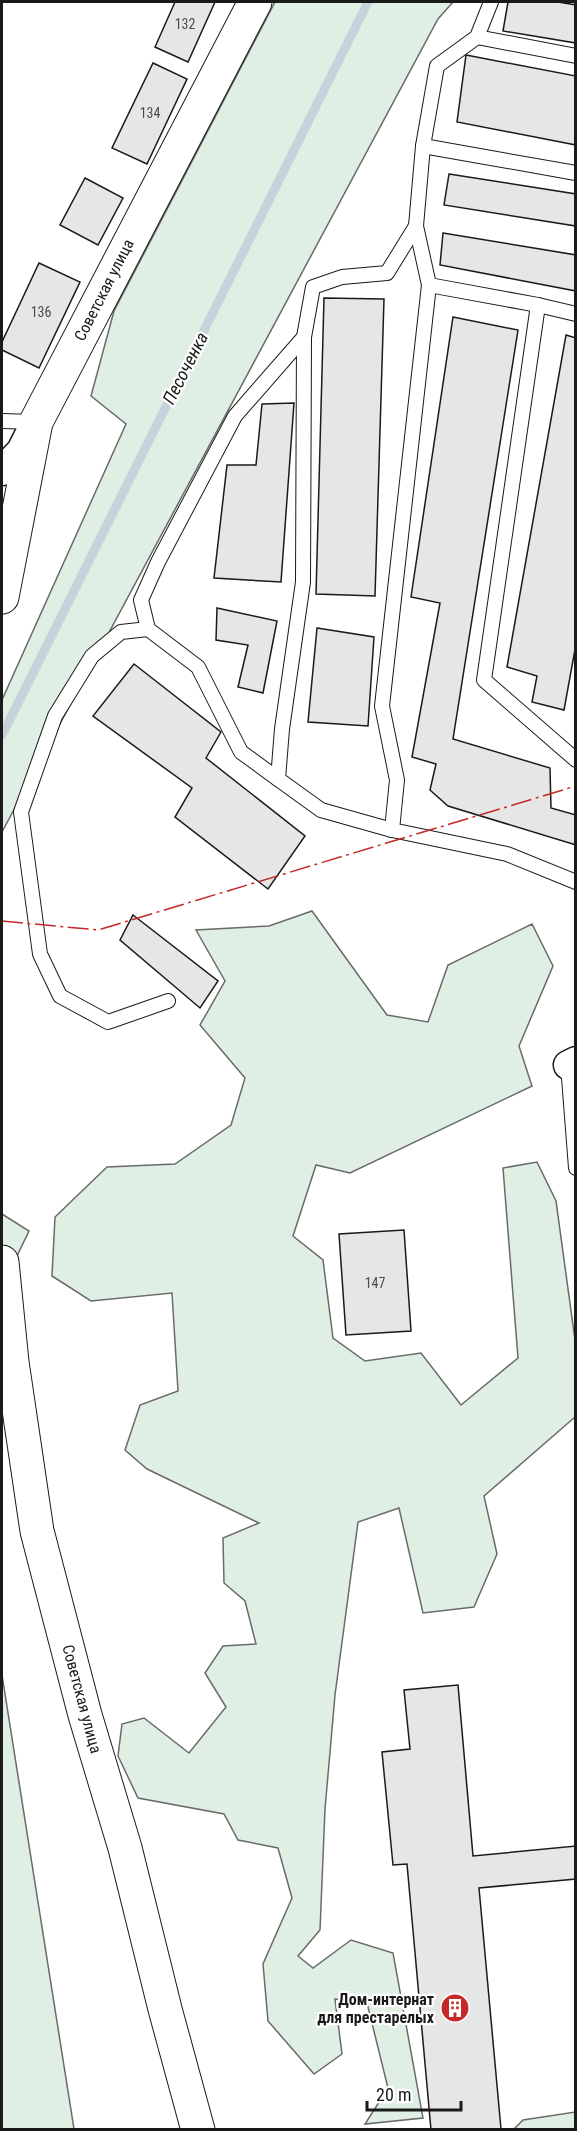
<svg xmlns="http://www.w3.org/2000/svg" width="577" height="2131" font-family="'Roboto Condensed',sans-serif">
<rect width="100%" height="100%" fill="#fff"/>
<g fill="#e0efe3" stroke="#6a6a6a" stroke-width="1.5">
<polygon points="275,2 453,2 438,19 2,832 2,700 126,424 91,396 114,311"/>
<polygon points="312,911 387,1015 428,1022 448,965 532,924 553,966 519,1046 532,1086 350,1173 316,1165 293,1236 323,1260 333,1338 365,1361 421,1353 461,1405 518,1358 503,1168 537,1162 556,1201 575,1340 575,1417 484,1496 497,1554 474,1607 423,1613 399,1508 358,1522 335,1695 325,1809 320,1930 298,1956 313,1968 351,1940 393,1953 423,2118 365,2124 388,2088 367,2003 335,1999 342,2054 314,2074 268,2021 263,1964 292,1898 278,1848 238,1840 224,1814 138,1798 118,1756 122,1724 144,1718 189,1753 226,1707 205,1673 223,1646 256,1644 245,1601 224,1583 223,1538 259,1523 147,1469 125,1450 140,1405 178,1391 172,1293 91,1301 52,1276 55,1217 107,1167 175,1164 231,1125 245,1078 200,1025 225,981 196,930 269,926"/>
<polygon points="2,1214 29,1231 2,1287"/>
<polygon points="2,1675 74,2129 2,2129"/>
<polygon points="575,2112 575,2129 514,2129 523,2120"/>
</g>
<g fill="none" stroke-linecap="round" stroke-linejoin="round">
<polyline stroke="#c6d2dc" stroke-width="9" points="2,735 368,2"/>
</g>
<g fill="#e6e6e6" stroke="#1a1a1a" stroke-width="1.5">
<polygon points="175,2 215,2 188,62 155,47"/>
<polygon points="508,2 558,2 576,5 576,43 503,31"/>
<polygon points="466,55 576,76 576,145 457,122"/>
<polygon points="153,63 187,79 147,164 112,148"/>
<polygon points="449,174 576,194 576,226 444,205"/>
<polygon points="85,178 123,198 98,245 60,225"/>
<polygon points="443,233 576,255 576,291 440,265"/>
<polygon points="39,263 80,282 39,368 2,350 2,342"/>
<polygon points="324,298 384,299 375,596 316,594"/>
<polygon points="453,317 518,330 453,739 550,768 551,808 576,815 576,845 448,806 430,790 436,764 412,757 440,603 411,597"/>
<polygon points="566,335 576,338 576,644 564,710 532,702 537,676 507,667"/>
<polygon points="294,403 281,582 214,578 227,465 256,465 262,404"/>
<polygon points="217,608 277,621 263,693 238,687 248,645 216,640"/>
<polygon points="317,628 374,637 368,726 308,722"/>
<polygon points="134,664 221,732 206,758 305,836 268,889 175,817 192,788 93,716"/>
<polygon points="133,915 218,981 200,1008 120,940"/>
<polygon points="404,1230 411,1331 346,1335 339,1234"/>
<polygon points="458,1685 473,1856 576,1846 576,1879 479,1888 501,2129 494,2130 431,2130 407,1864 393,1865 382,1752 410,1749 404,1690"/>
</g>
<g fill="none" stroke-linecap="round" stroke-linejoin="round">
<g stroke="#1a1a1a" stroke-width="16">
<g id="lane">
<polyline points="491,2 477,37 437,66 423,146 416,226 429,285 538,305 576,314"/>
<polyline points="477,37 576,56"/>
<polyline points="423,146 576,173"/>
<polyline points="429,285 382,706 397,780 392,830 507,854 576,882"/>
<polyline points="538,305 484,680 576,760"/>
<polyline points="2,421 35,422"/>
<polyline points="148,629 121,632 92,656 55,716 21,812 40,954 60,996 108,1022 168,1001"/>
<polyline points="278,779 241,752 198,667 148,629 141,600 158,562 235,416 304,337"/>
<polyline points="392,830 321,810 278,779 282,729 303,582 304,337 313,287 342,277 387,273 416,226"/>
<polyline points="568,1065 576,1168"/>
</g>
</g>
<g stroke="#1a1a1a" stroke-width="31">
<g id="street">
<polyline points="2,471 21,451 32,429"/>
<polyline points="568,1065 576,1061"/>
</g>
</g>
<g stroke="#1a1a1a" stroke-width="35">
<g id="secondary">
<polyline points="2,597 36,422 255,2"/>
<polyline points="2,1262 12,1362 37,1531 85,1715 125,1848 165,2009 198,2130"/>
</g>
</g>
<use href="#lane" stroke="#fff" stroke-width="14"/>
<use href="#street" stroke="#fff" stroke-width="28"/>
<use href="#secondary" stroke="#fff" stroke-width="33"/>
<polyline stroke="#c62828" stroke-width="1.5" stroke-dasharray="21 4.5 3 4.5" stroke-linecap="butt" points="2,921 98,930 576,786"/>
</g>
<defs>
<g id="building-disc" transform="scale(1.5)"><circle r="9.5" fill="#c62828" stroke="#fff"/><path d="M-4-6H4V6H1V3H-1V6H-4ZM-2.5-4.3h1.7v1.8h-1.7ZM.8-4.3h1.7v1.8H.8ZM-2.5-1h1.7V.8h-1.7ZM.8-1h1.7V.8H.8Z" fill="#fff"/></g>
</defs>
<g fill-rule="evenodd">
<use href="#building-disc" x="455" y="2008"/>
</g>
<g text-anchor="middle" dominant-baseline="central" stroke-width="4.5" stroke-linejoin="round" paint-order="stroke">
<g font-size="14" fill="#4d4d4d">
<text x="185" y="24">132</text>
<text x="150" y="113">134</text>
<text x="41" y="312">136</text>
<text x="375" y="1283">147</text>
</g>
<g font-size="16" fill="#1a1a1a" stroke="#fff">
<text transform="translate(104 290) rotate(-63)">Советская улица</text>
<text transform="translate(82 1699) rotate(75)">Советская улица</text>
</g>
<g font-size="16" font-weight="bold" fill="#1a1a1a" stroke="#fff" text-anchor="end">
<text x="434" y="1999">Дом-интернат<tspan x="434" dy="18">для престарелых</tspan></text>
</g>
<g font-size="18" font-style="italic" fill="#1a1a1a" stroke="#fff">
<text transform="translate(185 368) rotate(-63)">Песоченка</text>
</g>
</g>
<rect width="577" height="2131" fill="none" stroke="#1a1a1a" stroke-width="6"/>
<path d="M367 2101v9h94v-9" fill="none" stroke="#1a1a1a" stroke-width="3"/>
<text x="376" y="2101" font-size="18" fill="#1a1a1a" stroke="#ffffff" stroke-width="4.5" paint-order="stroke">20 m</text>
</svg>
